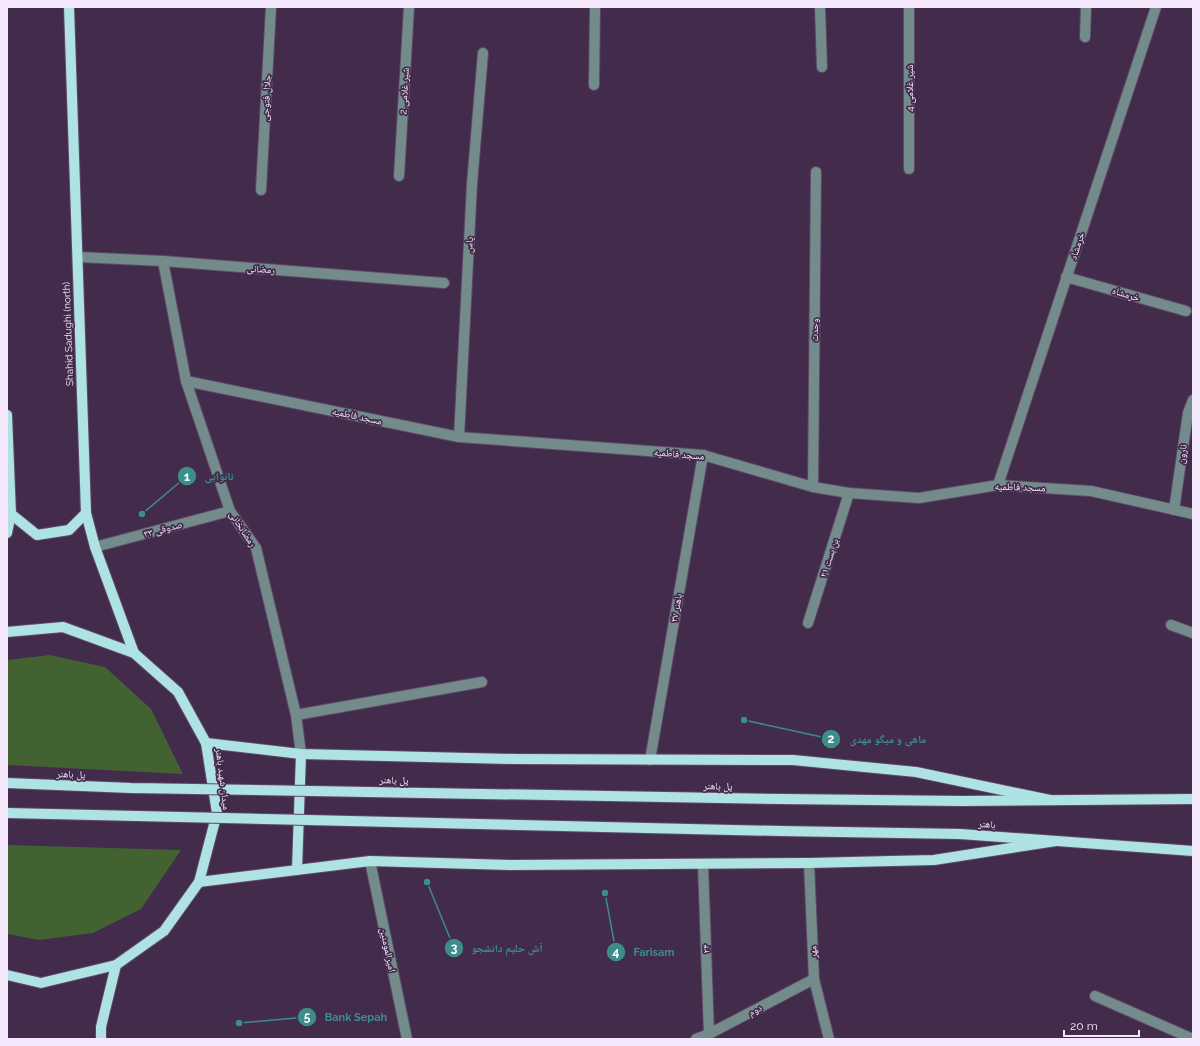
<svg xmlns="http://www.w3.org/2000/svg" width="1200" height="1046" font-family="Raleway,'Noto Naskh Arabic',sans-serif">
<rect width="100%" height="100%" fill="#422b4b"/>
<g fill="#436232">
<polygon points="50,655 105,667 151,709 183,774 7,765 7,660"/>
<polygon points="7,845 181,850 141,909 93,933 39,940 7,934"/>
</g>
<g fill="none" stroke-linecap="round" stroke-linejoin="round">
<g stroke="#5f4967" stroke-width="12">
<g id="minor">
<polyline points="820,7 822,67"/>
<polyline points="909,7 909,169"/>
<polyline points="1085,37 1086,7"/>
<polyline points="594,85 595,7"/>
<polyline points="399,176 409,7"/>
<polyline points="261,190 271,7"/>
<polyline points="78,257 163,261 444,283"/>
<polyline points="163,261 186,381 230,511 256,548 296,715 301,754"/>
<polyline points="1066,277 1186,311"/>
<polyline points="186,381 459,437 703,455 813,487 849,493 919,498 998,485 1091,491 1193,514"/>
<polyline points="459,437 472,184 483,53"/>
<polyline points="998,485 1156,7"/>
<polyline points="813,487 816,172"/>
<polyline points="1174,510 1188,413 1193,400"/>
<polyline points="95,547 230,511"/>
<polyline points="808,623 849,493"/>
<polyline points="1171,625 1193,633"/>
<polyline points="296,715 482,682"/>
<polyline points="650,760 703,455"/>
<polyline points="370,861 407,1039"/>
<polyline points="809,863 814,979 829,1039"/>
<polyline points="703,864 709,1034"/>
<polyline points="1095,996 1193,1039"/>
<polyline points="696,1039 709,1034 814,979"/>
</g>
</g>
<g stroke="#5f4967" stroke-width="12">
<g id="major">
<polyline points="69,7 86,513 95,547 134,653"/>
<polyline points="7,415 11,514 7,533"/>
<polyline points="11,514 37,535 69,530 86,513"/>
<polyline points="7,632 63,627 134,653 178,692 206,743 217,813 199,882 164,931 116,965 41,983 7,975"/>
<polyline points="206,743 301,754 515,759 793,760 916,772 1050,800"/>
<polyline points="782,799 962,801 1193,799"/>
<polyline points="780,831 960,834 1193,851"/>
<polyline points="297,870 301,754"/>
<polyline points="199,882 370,861 512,865 809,863 934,860 1056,841"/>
<polyline points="101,1039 101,1027 116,965"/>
</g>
</g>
<use href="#minor" stroke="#738c8b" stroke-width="10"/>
<use href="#major" stroke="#afe2e2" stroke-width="10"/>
<g stroke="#5f4967" stroke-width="12" stroke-linecap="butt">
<g id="major-bridge">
<polyline points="7,783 131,788 782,799"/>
<polyline points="7,813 780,831"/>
</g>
</g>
<use href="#major-bridge" stroke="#afe2e2" stroke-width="10"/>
</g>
<g text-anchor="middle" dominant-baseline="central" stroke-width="3.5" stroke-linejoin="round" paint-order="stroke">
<g font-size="10" fill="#f5e7fc" stroke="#422b4b">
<text transform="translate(909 88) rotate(-90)">شیر غلامی 4</text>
<text transform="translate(404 91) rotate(-87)">شیر غلامی 2</text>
<text transform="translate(266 98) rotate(-87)">جلال فتوحی</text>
<text transform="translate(469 245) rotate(-87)">یاس</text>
<text transform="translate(1077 246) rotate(-72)">خرمشاد</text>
<text transform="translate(261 269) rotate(4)">رمضانی</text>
<text transform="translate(1126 294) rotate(16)">خرمشاه</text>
<text transform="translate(814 330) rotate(-90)">وحدت</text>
<text transform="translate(68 334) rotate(-92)">Shahid Sadughi (north)</text>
<text transform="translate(357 416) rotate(12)">مسجد فاطمیه</text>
<text transform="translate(679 454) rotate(5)">مسجد فاطمیه</text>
<text transform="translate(1182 454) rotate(-82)">نارون</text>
<text transform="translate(1020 487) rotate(2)">مسجد فاطمیه</text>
<text transform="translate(163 529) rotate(-15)">صدوقی ۳۳</text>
<text transform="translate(243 529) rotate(57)">رمضانخانی</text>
<text transform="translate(829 558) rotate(-72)">بن بست ۲۱</text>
<text transform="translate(676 608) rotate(-80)">باهنر ۲۷</text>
<text transform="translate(71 774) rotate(2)">پل باهنر</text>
<text transform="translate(223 779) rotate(83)">میدان شهید باهنر</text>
<text transform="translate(394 780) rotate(1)">پل باهنر</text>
<text transform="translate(718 786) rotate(1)">پل باهنر</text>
<text transform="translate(987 824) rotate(4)">باهنر</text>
<text transform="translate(706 949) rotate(-92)">۲۴</text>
<text transform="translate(388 950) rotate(78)">امیرالمومنین</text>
<text transform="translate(813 952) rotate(-92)">مهر</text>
<text transform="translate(755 1010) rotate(-28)">دوم</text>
</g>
</g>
<path fill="none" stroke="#3d8d8a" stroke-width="1.5" d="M142 514L187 476M744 720L831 739M427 882L454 948M605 893L616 952M239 1023L307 1017"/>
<g fill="#3d8d8a" stroke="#422b4b" stroke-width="1.5">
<circle cx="142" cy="514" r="4"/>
<circle cx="744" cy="720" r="4"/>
<circle cx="427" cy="882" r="4"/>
<circle cx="605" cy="893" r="4"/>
<circle cx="239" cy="1023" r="4"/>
<circle cx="187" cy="476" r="10"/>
<circle cx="831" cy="739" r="10"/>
<circle cx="454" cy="948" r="10"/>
<circle cx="616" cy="952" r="10"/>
<circle cx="307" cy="1017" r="10"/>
</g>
<g font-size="12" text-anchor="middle" font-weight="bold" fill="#fff">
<text x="187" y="481">1</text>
<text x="831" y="743">2</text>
<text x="454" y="952">3</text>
<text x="616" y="956">4</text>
<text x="307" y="1021">5</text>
</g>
<g font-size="11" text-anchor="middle" font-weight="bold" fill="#3d8d8a" stroke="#422b4b" stroke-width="3.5" stroke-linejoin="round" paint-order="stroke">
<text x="219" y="480">نانوایی</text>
<text x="888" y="743">ماهی و میگو مهدی</text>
<text x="507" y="952">آش حلیم دانشجو</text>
<text x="654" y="956">Farisam</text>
<text x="356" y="1021">Bank Sepah</text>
</g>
<rect width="1200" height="1046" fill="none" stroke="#f5e7fc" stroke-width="16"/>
<path d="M1064 1030v6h75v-6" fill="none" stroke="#f5e7fc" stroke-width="2"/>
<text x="1070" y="1030" font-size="12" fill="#f5e7fc" stroke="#422b4b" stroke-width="3" paint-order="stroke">20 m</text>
</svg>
